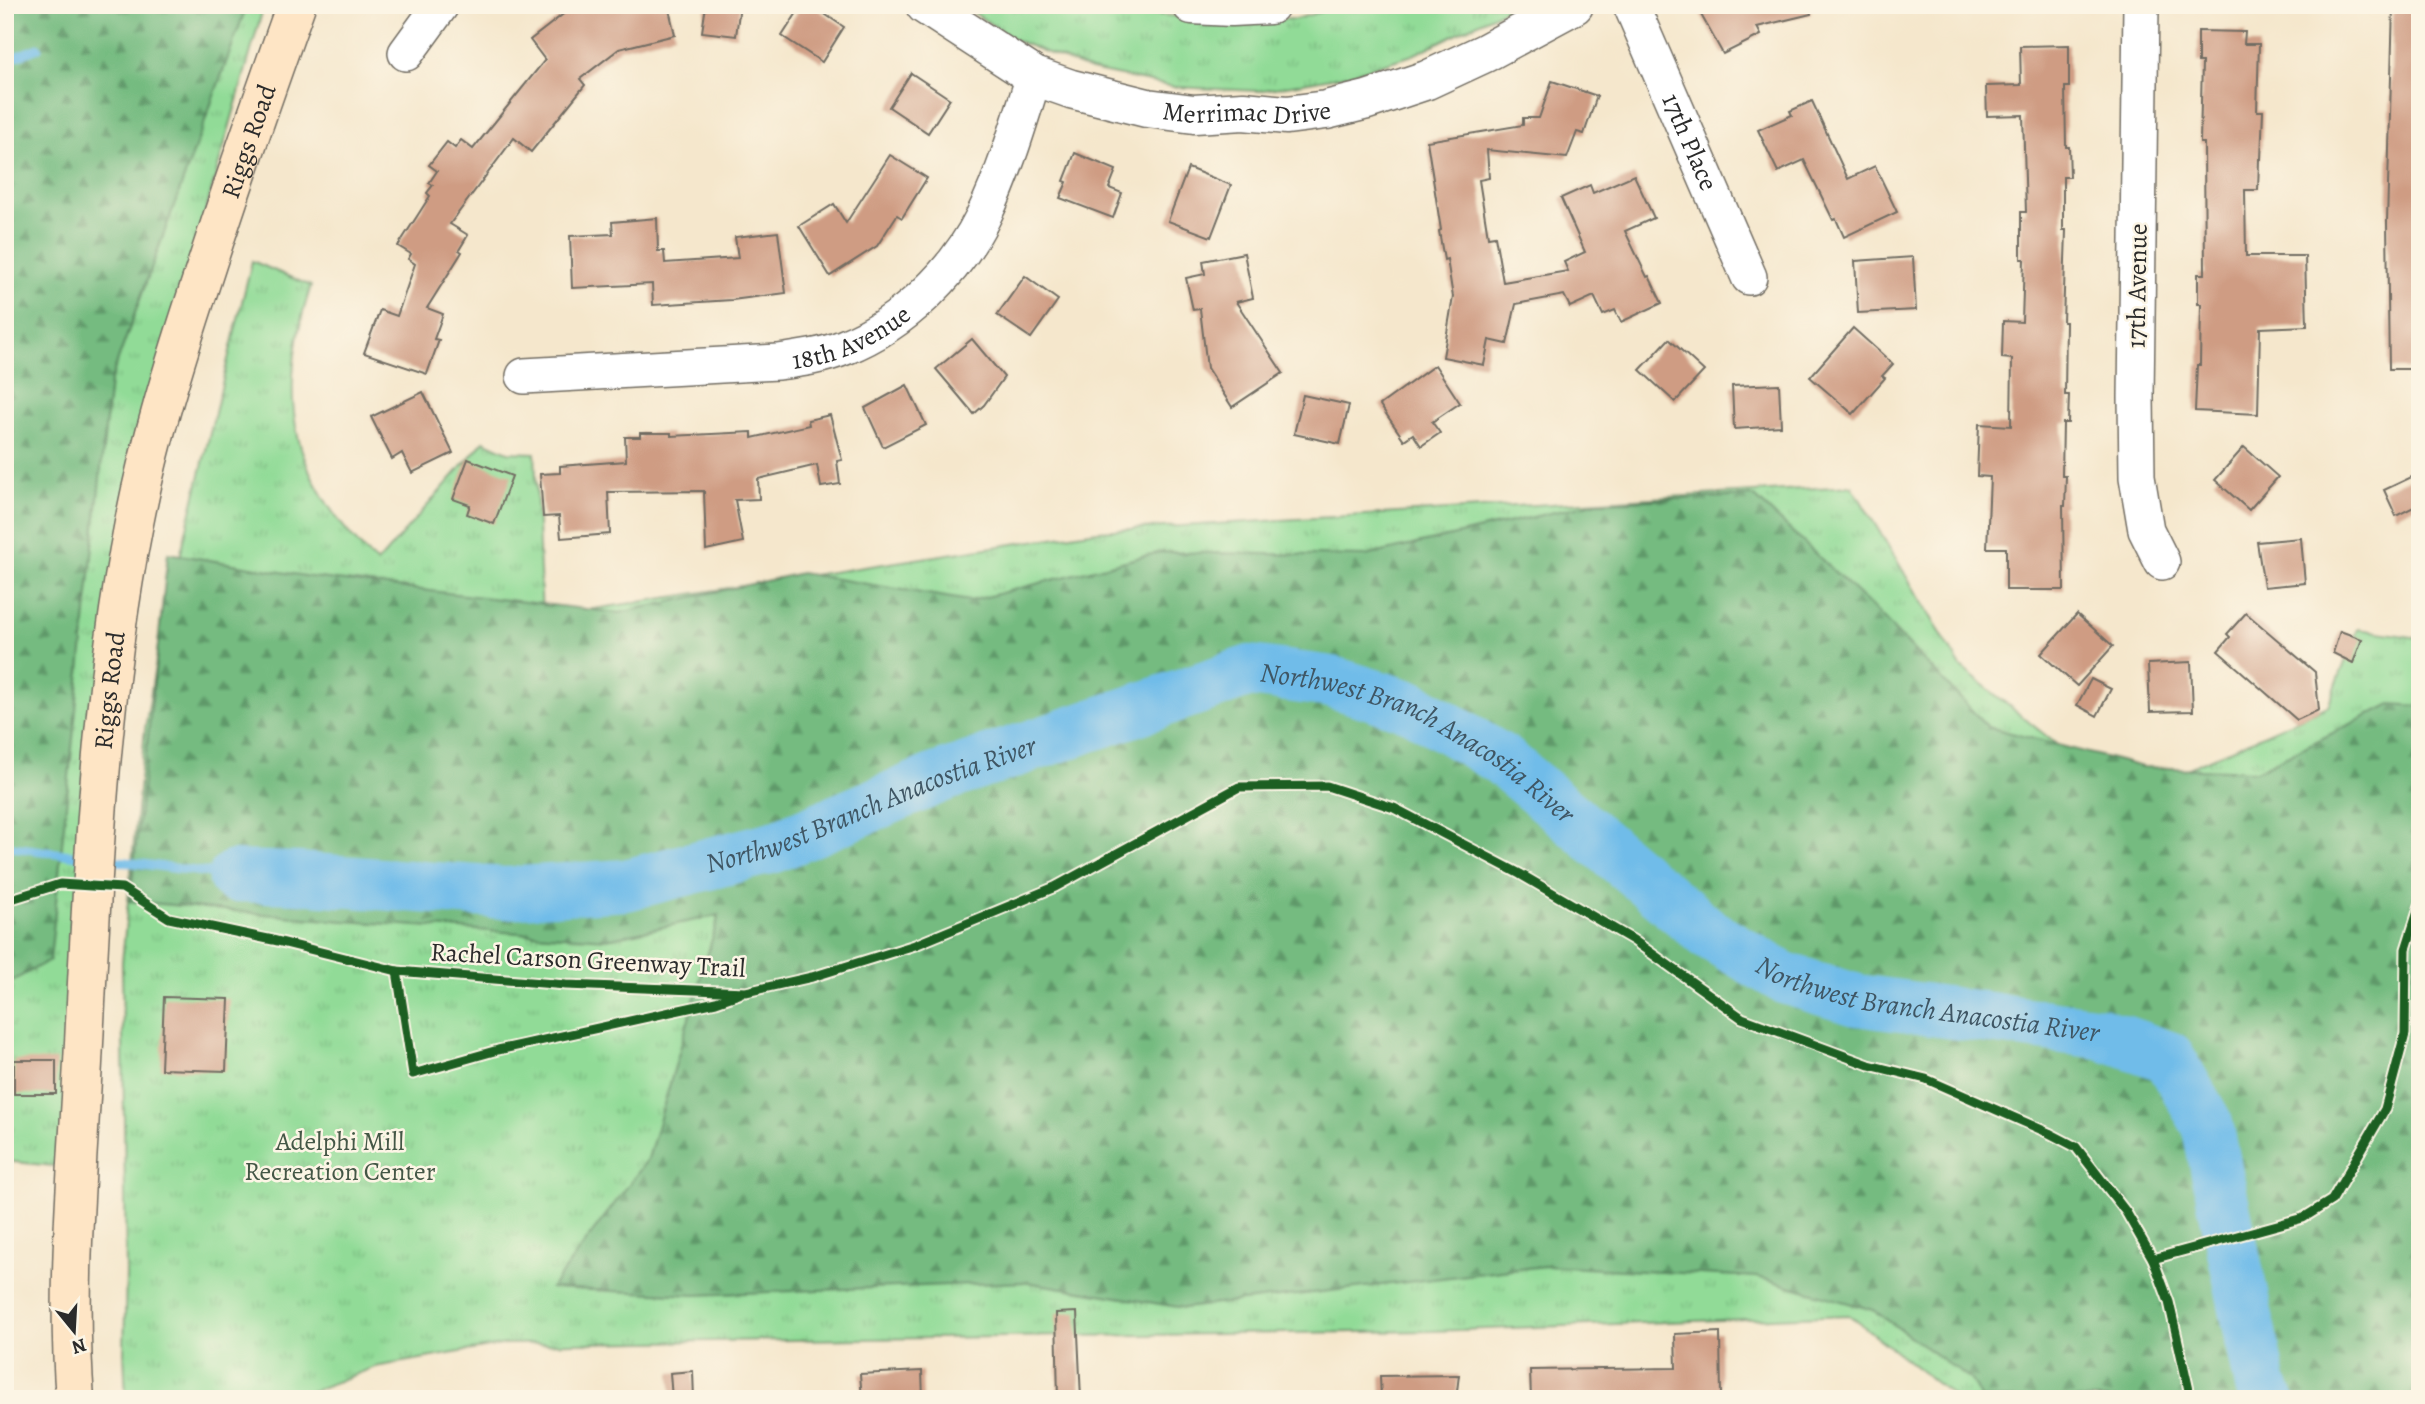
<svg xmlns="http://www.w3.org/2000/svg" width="2425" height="1404" font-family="Alegreya,serif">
<defs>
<pattern id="grass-tufts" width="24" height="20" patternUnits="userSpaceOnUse" patternTransform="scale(1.75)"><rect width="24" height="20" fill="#91db97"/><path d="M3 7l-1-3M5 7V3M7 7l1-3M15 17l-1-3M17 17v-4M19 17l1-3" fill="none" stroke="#7dbc82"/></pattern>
<pattern id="forest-firs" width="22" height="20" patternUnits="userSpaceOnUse" patternTransform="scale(1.75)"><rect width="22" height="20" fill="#74bb80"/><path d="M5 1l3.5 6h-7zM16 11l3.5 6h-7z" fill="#5f9869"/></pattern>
</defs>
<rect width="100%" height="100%" fill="#fcf5e5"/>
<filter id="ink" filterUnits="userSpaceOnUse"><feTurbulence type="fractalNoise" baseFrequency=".0143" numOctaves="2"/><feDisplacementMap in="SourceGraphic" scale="14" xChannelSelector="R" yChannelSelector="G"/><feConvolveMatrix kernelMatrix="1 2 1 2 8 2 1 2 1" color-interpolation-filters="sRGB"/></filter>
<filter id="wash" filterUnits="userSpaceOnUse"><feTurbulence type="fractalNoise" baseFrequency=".00686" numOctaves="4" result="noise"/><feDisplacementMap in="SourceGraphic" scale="28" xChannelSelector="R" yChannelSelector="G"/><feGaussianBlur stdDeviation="1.57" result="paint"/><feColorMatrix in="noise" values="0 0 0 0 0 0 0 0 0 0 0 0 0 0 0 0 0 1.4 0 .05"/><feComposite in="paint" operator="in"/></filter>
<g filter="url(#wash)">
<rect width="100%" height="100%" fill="#f5e7cc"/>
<g fill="url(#grass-tufts)" stroke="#5e8361" stroke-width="2">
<polygon points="5,5 264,5 166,351 63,1167 5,1161"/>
<polygon points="962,5 1107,5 1118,10 1219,21 1296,19 1343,5 1515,5 1413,55 1343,76 1258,91 1174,87 1091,70 1015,40"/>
<path d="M252 261 311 286C274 398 291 481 377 563L484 441 508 452 535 453 542 617 1097 531 1852 486 1961 667 2093 774 2169 777 2328 706 2358 629 2420 638V1399H1957L1849 1315 1433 1331 506 1344 375 1367 292 1399H126L124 1351 126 1275 122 962 145 730 158 647Z"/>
</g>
<g fill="url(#forest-firs)" stroke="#507356" stroke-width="2">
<polygon points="5,5 247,5 110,382 50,960 5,985"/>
<polygon points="1754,496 1871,606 1988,727 2143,767 2256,771 2391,704 2420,706 2420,1399 1981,1399 1971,1380 1873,1310 1757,1277 1545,1266 1184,1308 1026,1282 695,1295 551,1288 648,1159 719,915 607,939 316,919 130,901 168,553 311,577 619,613 801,573 970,601 1160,552 1365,556 1597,502"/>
</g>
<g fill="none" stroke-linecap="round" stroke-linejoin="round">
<g stroke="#6fbce9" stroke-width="9">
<polyline points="5,61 38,48"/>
<polyline points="5,846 86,857"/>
<polyline points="103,859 234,876"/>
</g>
<path stroke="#6fbce9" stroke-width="52" id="s1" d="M234 876 297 878 505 893 626 885 774 847 938 778 1250 671 1332 682 1413 707 1502 760 1708 933 1784 978 1857 1000 2100 1033 2169 1057 2207 1124 2261 1386 2269 1399"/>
</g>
<g id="blocks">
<g fill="#cf9c83">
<polygon points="575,5 668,5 675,35 619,49 580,79 585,85 531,152 514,138 450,224 468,235 459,250 462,252 427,308 443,314 434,339 439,340 427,374 364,353 380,310 397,316 415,264 408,259 411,254 398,246 430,196 427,193 433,185 429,183 437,171 429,165 447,142 455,148 461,140 473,149 545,60 530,40"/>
<polygon points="706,5 740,5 736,36 702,32"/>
<polygon points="802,5 811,5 844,27 822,62 782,36"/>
<polygon points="1716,5 1810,5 1811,14 1757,27 1761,35 1723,54 1700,13"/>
<polygon points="2393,5 2420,5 2420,369 2389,369 2387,222"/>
<polygon points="2198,31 2245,32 2244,44 2259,44 2257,111 2263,111 2261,159 2259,159 2258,190 2245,190 2246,256 2305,256 2307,326 2260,328 2258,414 2195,411 2197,365 2200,365 2201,304 2198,304 2198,274 2205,274 2204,143 2200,143 2202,62 2198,62"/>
<polygon points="2069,45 2069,87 2065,87 2066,147 2069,147 2070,177 2063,177 2063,230 2066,230 2063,322 2066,322 2065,395 2069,395 2068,423 2063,423 2062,476 2066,476 2065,506 2063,506 2064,590 2006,590 2006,548 1987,548 1990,477 1977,476 1979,424 2011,426 2012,359 2002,358 2003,321 2022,322 2024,259 2021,259 2021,212 2026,212 2023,115 1987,116 1986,86 2021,85 2020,46"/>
<polygon points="911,73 950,99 928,133 889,107"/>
<polygon points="1552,81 1597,96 1584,134 1577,132 1567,158 1487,150 1489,178 1479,180 1488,237 1495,236 1503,282 1568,271 1564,262 1585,252 1561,198 1590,185 1593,193 1634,175 1654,218 1625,231 1647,277 1649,276 1662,303 1621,322 1615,310 1603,315 1594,296 1570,307 1564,295 1516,304 1507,344 1489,340 1484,365 1443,357 1453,297 1447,259 1444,260 1439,231 1441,230 1427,141 1523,125 1523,118 1539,118"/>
<polygon points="1812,101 1848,179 1875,166 1897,212 1844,237 1836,219 1833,220 1804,160 1778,172 1758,130 1792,115 1790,111"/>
<polygon points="1075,153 1116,170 1109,188 1122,193 1113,218 1060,198 1067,182 1064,181"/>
<polygon points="890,155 927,178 902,218 897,215 877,246 830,276 799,226 834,204 846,223"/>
<polygon points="1188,168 1231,185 1211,237 1168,221"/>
<polygon points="657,218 658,251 664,251 665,263 738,258 735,237 778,232 786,293 732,300 653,305 652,284 572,288 570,236 613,234 612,222"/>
<polygon points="1244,253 1253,298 1236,302 1283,373 1232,407 1207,368 1200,309 1193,310 1186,278 1205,274 1203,261"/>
<polygon points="1913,257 1916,310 1858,313 1855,261"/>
<polygon points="1025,276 1058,300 1031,338 997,315"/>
<polygon points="1853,328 1893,364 1882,376 1885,378 1853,414 1810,377"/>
<polygon points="972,339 1004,377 984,405 974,414 936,369"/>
<polygon points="1669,339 1704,371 1675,402 1640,370"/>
<polygon points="1435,365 1460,403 1432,422 1440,433 1421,446 1413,434 1404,440 1380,405"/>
<polygon points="1779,384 1781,426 1734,429 1732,386"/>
<polygon points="907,385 926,425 883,447 865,408"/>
<polygon points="423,392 453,453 412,473 402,453 392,459 371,417"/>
<polygon points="1303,395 1349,405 1340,444 1294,434"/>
<polygon points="830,415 842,460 837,461 840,484 821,487 817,465 758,479 759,499 735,500 743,542 706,550 704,491 608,492 610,534 561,538 559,516 543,517 540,474 560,473 560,466 626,461 625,437 640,437 640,433 671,433 671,436 752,432 752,438 809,425 808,420"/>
<polygon points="2244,447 2278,477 2249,510 2215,480"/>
<polygon points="468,459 512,476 494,524 467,514 470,505 453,499"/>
<polygon points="2420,473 2420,504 2396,516 2384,490"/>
<polygon points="2301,538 2305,583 2264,587 2257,542"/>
<polygon points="2246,613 2315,672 2319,710 2297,720 2218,651 2230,637 2227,634"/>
<polygon points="2077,614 2113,646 2077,686 2041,654"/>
<polygon points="2340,631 2362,639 2353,663 2333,653"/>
<polygon points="2191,662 2193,711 2150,712 2148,664"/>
<polygon points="2091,679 2111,689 2097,716 2077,705"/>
<polygon points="164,997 229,999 226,1071 161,1069"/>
<rect x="14" y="1060" width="42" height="34"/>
<polygon points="1077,1312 1081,1399 1058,1399 1056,1313"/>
<polygon points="1720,1332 1721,1399 1531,1399 1530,1370 1676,1368 1675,1334"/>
<polygon points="693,1371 694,1399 672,1399 670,1373"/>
<polygon points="922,1371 923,1399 862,1399 860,1374"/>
<polygon points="1459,1375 1456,1399 1381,1399 1380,1376"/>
</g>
</g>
</g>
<g filter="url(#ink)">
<use href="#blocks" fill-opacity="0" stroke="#726d63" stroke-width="2"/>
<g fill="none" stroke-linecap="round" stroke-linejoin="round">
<g stroke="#726d63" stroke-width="38">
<g id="minor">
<path id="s2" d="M1631 5 1749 277"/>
<polyline points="2141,5 2136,397 2137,477 2146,530 2162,562"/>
<polyline points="406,53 441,5"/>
<path id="s3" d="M524 376 778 362C801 359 824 356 845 347 903 324 956 272 983 217 1005 172 1019 124 1034 76"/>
</g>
</g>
<g stroke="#726d63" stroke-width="41">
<g id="tertiary">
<path id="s4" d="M925 5 1034 76 1071 89 1147 108 1194 114 1243 111 1287 115 1326 110 1367 100 1427 80 1485 53 1574 5"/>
<polyline points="1192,5 1232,7 1270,5"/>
</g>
</g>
<g stroke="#726d63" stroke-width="41">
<g id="secondary">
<path id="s5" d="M75 1399C66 1288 77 1174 83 1063 92 883 99 701 134 523 150 441 175 361 201 282 231 189 263 97 296 5"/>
</g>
</g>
<use href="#minor" stroke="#fff" stroke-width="35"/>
<use href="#tertiary" stroke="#fff" stroke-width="38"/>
<use href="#secondary" stroke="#fee5c5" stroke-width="38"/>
<g stroke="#fcf5e5" stroke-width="13">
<g id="cycleway">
<polyline points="5,901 60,884 122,888 169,918 273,940 397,971 566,985 746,992 812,977 915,945 1055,887 1239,787 1327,786 1394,808 1520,874 1633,940 1742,1018 1869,1065 1926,1079 2049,1133 2076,1147 2126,1212 2153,1259 2169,1302 2191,1399"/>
<polyline points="397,971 413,1074 498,1050 716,1002 739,994"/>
<polyline points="2153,1259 2303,1218 2332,1200 2385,1109 2405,1034 2406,949 2420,905"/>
</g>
</g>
<use href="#cycleway" stroke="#1b5e20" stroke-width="9"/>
</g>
</g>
<g text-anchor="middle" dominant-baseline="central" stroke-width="5" stroke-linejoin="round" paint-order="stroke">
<g font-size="26" fill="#2b2b2b" stroke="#fcf5e5">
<text stroke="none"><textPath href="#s4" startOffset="348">Merrimac Drive</textPath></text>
<text stroke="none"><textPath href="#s5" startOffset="1278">Riggs Road</textPath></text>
<text stroke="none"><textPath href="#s2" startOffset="149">17th Place</textPath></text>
<text transform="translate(2137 286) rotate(-89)">17th Avenue</text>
<text stroke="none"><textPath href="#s3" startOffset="332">18th Avenue</textPath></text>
<text stroke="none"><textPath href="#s5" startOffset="710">Riggs Road</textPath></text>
<text transform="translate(588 960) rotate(3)">Rachel Carson Greenway Trail</text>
</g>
<g font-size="26" fill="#445746" stroke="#fcf5e5">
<text x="340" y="1141">Adelphi Mill<tspan x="340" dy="30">Recreation Center</tspan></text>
</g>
<g font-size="28" font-style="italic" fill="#3f5664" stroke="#fcf5e5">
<text stroke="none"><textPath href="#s1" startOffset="1239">Northwest Branch Anacostia River</textPath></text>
<text stroke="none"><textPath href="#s1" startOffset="651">Northwest Branch Anacostia River</textPath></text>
<text stroke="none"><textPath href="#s1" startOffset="1827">Northwest Branch Anacostia River</textPath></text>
</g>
</g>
<rect width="2425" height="1404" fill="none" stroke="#fcf5e5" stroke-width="28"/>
<g transform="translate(74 1331) rotate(162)" stroke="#fcf5e5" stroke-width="5" paint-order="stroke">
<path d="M0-5L12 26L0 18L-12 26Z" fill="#2b2b2b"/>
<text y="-10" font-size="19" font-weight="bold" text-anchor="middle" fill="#2b2b2b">N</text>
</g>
</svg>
